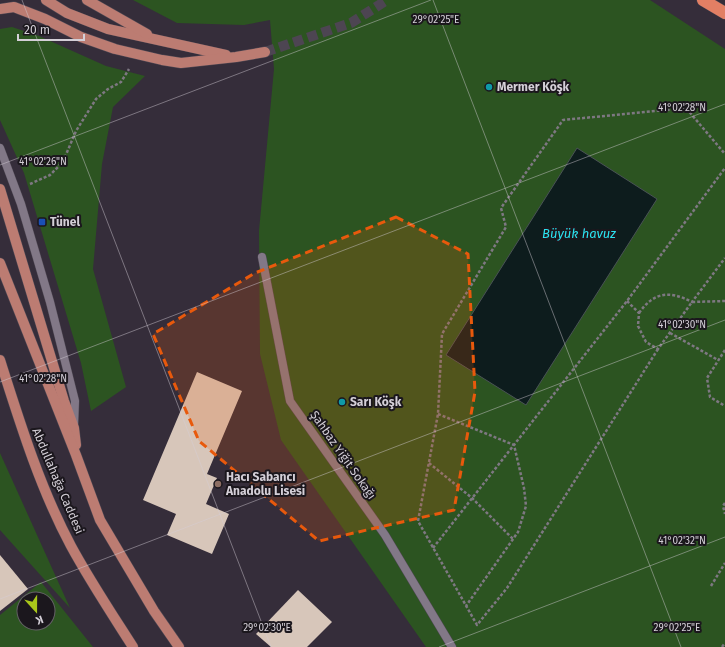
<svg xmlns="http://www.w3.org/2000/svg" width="725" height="647" font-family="'Fira Sans',sans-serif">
<rect width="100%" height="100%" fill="#352d3a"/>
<g fill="#2c5421" fill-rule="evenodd">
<polygon points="133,0 650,0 725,49 725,647 426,647 281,440 260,354 259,231 274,69 270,20 244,25 177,23"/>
<polygon points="12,27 39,36 106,66 145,76 113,107 102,164 93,269 126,387 91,411 81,363 24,173 0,120 0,29"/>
<polygon points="0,453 70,608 0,530"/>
<path d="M41 582 93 647H0V615ZM24 599H48V623H24Z"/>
</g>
<polygon fill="#0d1c1d" stroke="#495255" points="577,148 657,199 526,405 446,355"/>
<g fill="#d7c6ba">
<polygon points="197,372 242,391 207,474 217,478 206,504 229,514 212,554 167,535 176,514 143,500"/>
<polygon points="0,555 28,589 0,611"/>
<polygon points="298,590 332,622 307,647 271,647 256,634"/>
</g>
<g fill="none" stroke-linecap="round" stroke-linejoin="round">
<polyline stroke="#4d4552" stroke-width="10" stroke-dasharray="10 5" stroke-linecap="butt" points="265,52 351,23 387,0"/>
<g stroke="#504954" stroke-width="9">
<g id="lane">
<polyline points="0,148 21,204 50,302 75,401 74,425"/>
<polyline points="262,257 290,401 385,535 452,647"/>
</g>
</g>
<g stroke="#504954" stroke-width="11">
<g id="primary">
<polyline points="46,0 67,13 108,29 226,55"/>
<polyline points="87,0 147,34"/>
<polyline points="0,9 14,7 45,19 81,37 115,49 162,60 181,63 236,57 265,52"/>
<polyline points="0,189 64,401 74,428 76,445"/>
<polyline points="0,263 76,455 100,520 154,611 179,647"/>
<path d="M0 360C20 423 40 488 71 546 90 581 112 614 133 647"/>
</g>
</g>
<g stroke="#504954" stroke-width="13">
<polyline id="highway" points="703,0 725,13"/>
</g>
<g stroke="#7e7882" stroke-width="2.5" stroke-dasharray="3 2" stroke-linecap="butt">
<polyline points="30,184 50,175 59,166 65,157 76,131 96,99 108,89 121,82 129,69"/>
<polyline points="627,301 639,313 638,326 646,342 658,349 692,302 725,301"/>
<path d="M639 313C654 292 669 290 692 302L725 258"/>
<polyline points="670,333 718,360"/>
<polyline points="658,349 507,588 477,625 418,521 438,414 442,334 506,227 501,208 563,120 686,108 725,154"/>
<polyline points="725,350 707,378 710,397 725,406"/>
<polyline points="438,414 514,445 524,488 526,506 518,532 466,606"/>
<polyline points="429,463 472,498 513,539"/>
<polyline points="725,503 723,506 725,514"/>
<polyline points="433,548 627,301 725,168"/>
<polyline points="711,586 725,563"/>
<polyline points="722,647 725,643"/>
</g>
<use href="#lane" stroke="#827887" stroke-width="8"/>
<use href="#primary" stroke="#bc7c72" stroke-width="10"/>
<use href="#highway" stroke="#e27f64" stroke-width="12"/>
</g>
<path fill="#e8590c" fill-opacity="0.2" stroke="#e8590c" stroke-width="3" stroke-dasharray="8 5" stroke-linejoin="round" d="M396 217 468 254 475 392 454 510 319 541 199 441 153 334 255 273Z"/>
<path fill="none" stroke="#d4cfd7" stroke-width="1" stroke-opacity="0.45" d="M22 0 271 647M433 0 681 647M0 165 431 0M0 382 725 104M0 599 725 320M439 647 725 537"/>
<g fill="#0f9aa8" stroke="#1b171d" stroke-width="1.5">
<circle cx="489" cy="87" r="4"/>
<circle cx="342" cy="402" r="4"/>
</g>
<rect fill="#1a4fb4" stroke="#1b171d" stroke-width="1.5" x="38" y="218" width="8" height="8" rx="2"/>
<circle fill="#8d6e63" stroke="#1b171d" stroke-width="1.5" cx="218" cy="484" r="4"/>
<g text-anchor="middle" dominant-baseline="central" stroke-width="4" stroke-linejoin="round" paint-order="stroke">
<g font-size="12" font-weight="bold" fill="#d4cfd7" stroke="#1b171d" text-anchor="start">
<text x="497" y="87">Mermer Köşk</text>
<text x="50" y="222">Tünel</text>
<text x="350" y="402">Sarı Köşk</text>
<text x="226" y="477">Hacı Sabancı<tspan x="226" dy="14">Anadolu Lisesi</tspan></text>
</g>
<g font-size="12" fill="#d4cfd7" stroke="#1b171d">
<text transform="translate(343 455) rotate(55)">Şahbaz Yiğit Sokağı</text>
<text transform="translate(58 481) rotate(67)">Abdullahağa Caddesi</text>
</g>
<g font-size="13" font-style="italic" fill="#2be2f0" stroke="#1b171d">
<text x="579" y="233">Büyük havuz</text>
</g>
</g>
<g font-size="10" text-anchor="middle" fill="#d4cfd7" stroke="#1b171d" stroke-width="4" stroke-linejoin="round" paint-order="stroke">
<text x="436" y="23">29°02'25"E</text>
<text x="682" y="111">41°02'28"N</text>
<text x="43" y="165">41°02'26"N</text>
<text x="682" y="328">41°02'30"N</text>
<text x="43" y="382">41°02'28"N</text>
<text x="682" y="544">41°02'32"N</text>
<text x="267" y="631">29°02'30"E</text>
<text x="677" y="631">29°02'25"E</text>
</g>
<g transform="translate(36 611) rotate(159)"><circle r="19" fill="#1b171d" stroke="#656167"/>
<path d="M0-3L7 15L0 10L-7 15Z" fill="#a9c71a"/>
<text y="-6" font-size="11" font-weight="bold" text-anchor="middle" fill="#d4cfd7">K</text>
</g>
<path d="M18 34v6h66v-6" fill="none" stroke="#d4cfd7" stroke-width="2"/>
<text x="24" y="34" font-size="12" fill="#d4cfd7" stroke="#1b171d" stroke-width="3" paint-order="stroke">20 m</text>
</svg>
